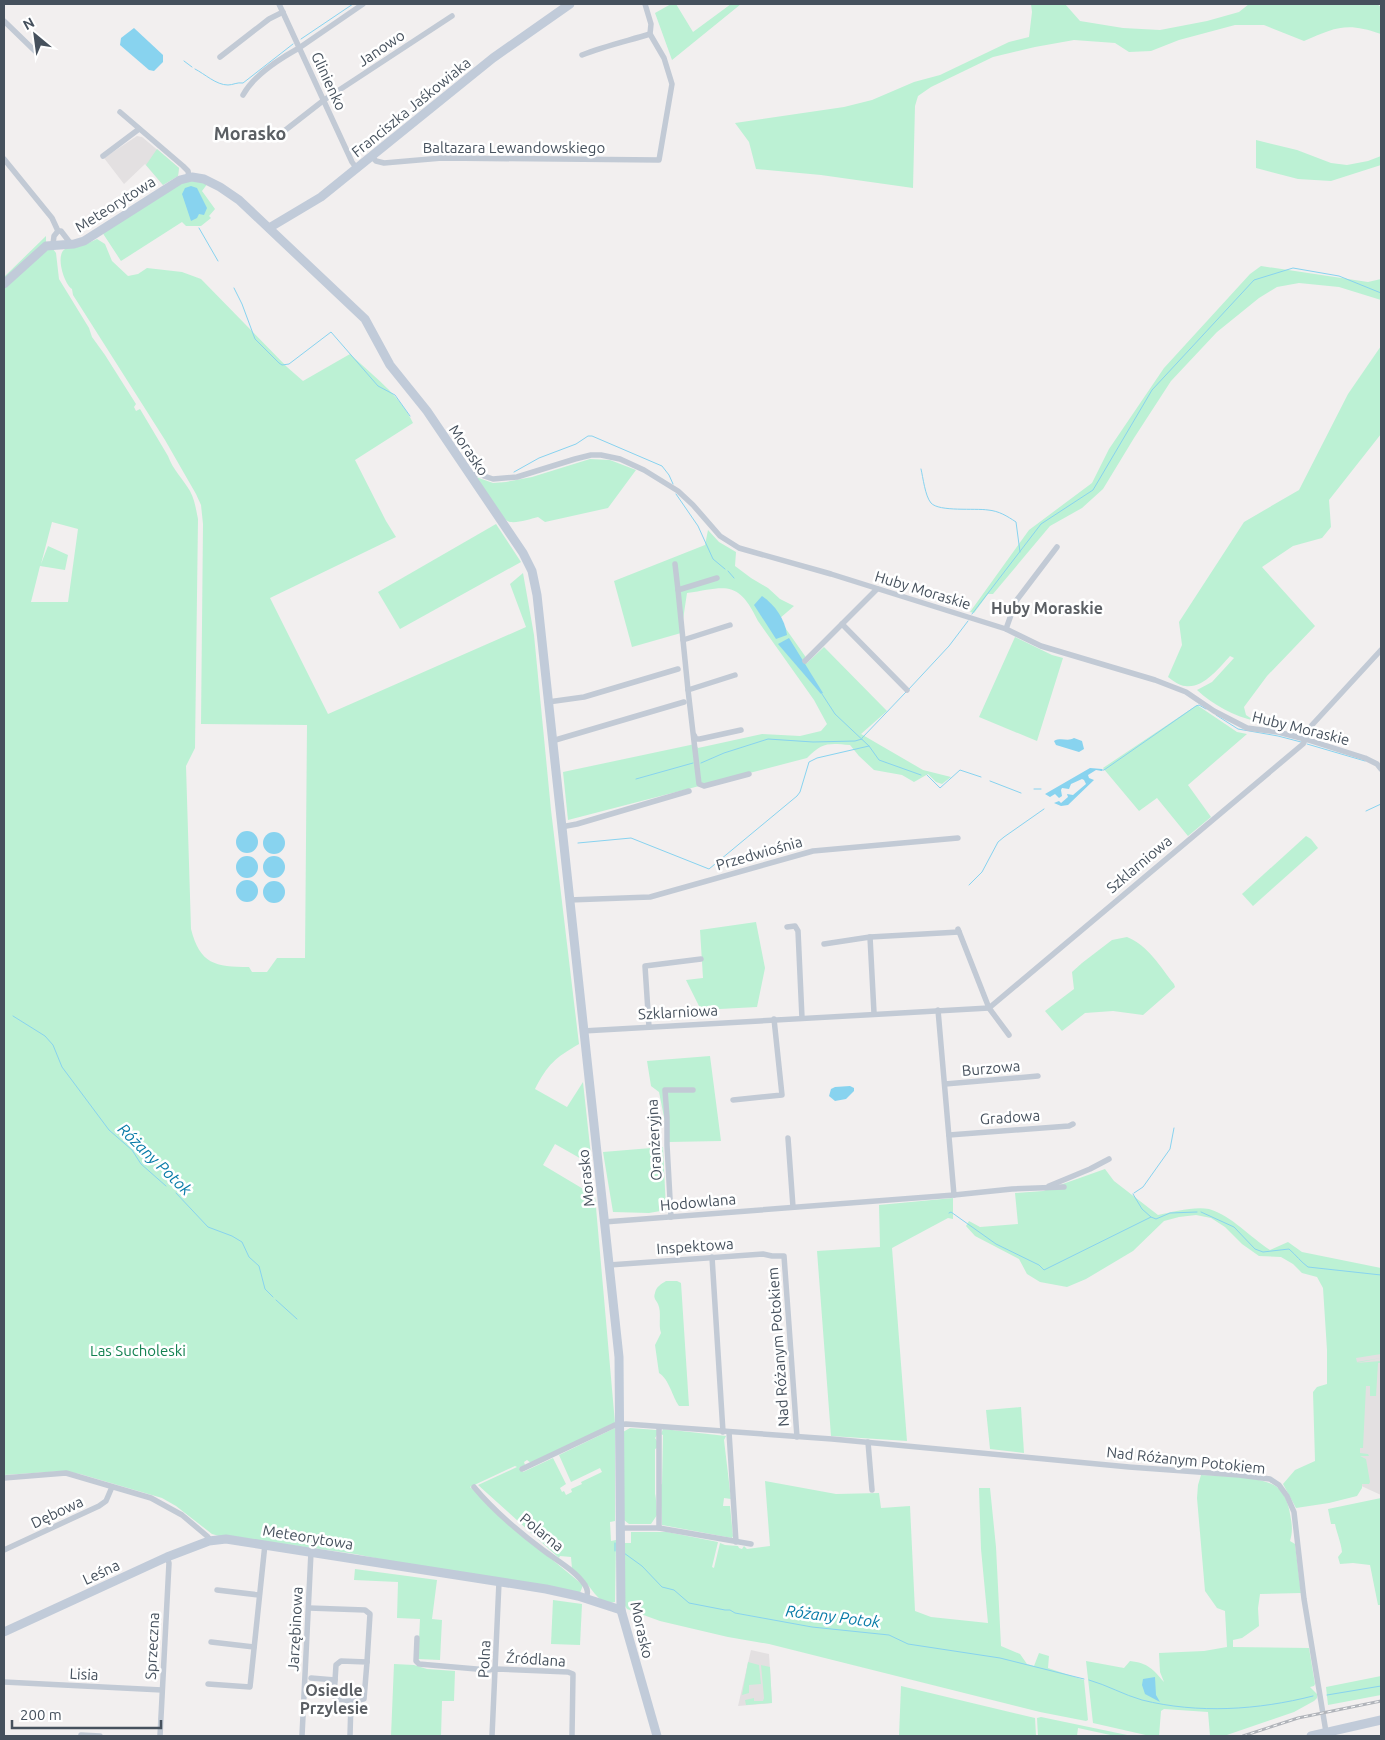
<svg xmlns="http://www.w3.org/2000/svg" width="1385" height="1740" font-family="Ubuntu,sans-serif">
<rect width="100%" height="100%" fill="#f2efef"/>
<g fill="#e3e0e1">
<polygon points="137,136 142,137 179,168 178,176 163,185 145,164 124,184 104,158"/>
<polygon points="1381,1303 1381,1495 1357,1484 1353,1356"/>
<polygon points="751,1650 769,1654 772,1703 738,1706"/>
</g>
<g fill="#bcf1d4" fill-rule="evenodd">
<polygon points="671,4 676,4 693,32 731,4 741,4 672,60 655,13"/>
<path d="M1031 4H1065L1080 21 1123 28 1160 30 1207 21 1239 12 1249 4H1377L1381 7V34C1347 22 1336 27 1304 41L1264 25H1235L1179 40 1151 51 1129 52 1115 43 1074 40 1035 47 993 57 931 87 918 96 915 106 913 188 821 175 756 169 749 142 735 123 844 107 872 100 914 82 940 75 1009 42 1029 37 1032 12Z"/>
<polygon points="1256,140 1297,150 1331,163 1347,165 1368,161 1381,156 1381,165 1331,181 1298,179 1256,168"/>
<polygon points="157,149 179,168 178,176 163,185 146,165"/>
<polygon points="185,180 208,183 202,191 215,209 209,216 211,218 201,226 186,226 182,222 121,261 102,232"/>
<path d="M46 236V250L53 249 56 253 59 279 89 328 92 337 105 355 136 404 134 407 136 411 140 409 168 456C173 470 183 479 190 491 195 500 196 510 198 519L195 748 186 766 191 929C200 964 215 967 249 967L252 972H267L277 958H305L307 725 201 724 203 524 201 505 196 494 165 440 73 295 72 289C64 284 55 255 65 249 70 246 77 247 81 246 87 244 92 241 97 239L105 244 112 261 128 276 138 274 147 268 182 272 201 279 287 367 303 381 350 354C372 375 400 395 413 423L355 460 386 521 396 537 270 598 328 714 526 627 510 584 523 573 534 635 551 810 579 1044C555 1058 548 1064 535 1089L567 1107 583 1082 592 1165 555 1144 543 1165 595 1196 615 1423 531 1463 527 1460 524 1462 525 1465 519 1468 523 1472 553 1458 566 1484 560 1488 562 1492 564 1491 566 1495 572 1492 571 1489 582 1484 581 1482 602 1472 600 1468 571 1482 559 1455 615 1428V1521L610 1522 611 1541 616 1540 615 1602C601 1606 595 1593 587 1584 582 1579 577 1574 572 1569L571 1557 560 1556 559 1558 478 1485 517 1467 515 1466 470 1487 538 1548 583 1585 580 1593 435 1570 355 1554 228 1536H219L212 1534 176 1506 162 1498 80 1474 63 1471 4 1475V277ZM52 522 78 529 68 602H31L40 566 65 570 68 555 48 546 41 564Z"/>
<polygon points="1261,266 1368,282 1381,279 1381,300 1339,287 1299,283 1277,287 1259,298 1217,332 1171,381 1134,438 1103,489 1082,508 1050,526 993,594 988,594 974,613 970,612 1029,530 1092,483 1109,449 1164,368 1250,274"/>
<path d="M1381 346V434L1329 500 1331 527 1322 538 1293 546 1262 567 1315 626 1267 676 1244 707 1246 715 1255 721C1234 716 1213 705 1197 690L1212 682 1234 658 1230 656C1219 668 1203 689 1185 686 1180 686 1172 680 1168 677L1182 645 1179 622 1244 522 1299 490 1348 394Z"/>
<path d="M590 459 610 460 636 470 608 508 545 522 538 517C530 519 519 523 510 522 498 519 482 488 476 477L493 483 506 482 532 477Z"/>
<polygon points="496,524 521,562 400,629 378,592"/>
<path d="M708 530 719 542 736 552 735 566 751 578 768 588 780 599 794 606 779 619 805 656 807 663 824 647 887 711 861 734 923 770 951 777 942 784 936 782 928 774 914 782 902 775 874 770 859 756 850 745C829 743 822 742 807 758L568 820 563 772 695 744 698 748 762 734 800 736 821 731 827 724 814 700 758 621C738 579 726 587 687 593L681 633 632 647 614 581 705 545Z"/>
<polygon points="1015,637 1052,655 1063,658 1037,741 979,717"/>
<polygon points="1197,705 1237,732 1247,734 1188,785 1211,817 1188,836 1157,798 1139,811 1103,768"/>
<polygon points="1306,836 1311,839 1318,848 1253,906 1242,894"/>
<polygon points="756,922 765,968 757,1007 701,1010 686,980 703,978 700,930"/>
<path d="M1127 937C1148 945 1161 968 1174 984L1175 987 1143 1015 1113 1011 1085 1013 1062 1031 1045 1011 1074 989 1072 972 1082 963 1112 940Z"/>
<polygon points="710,1056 721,1141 669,1142 659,1092 651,1086 647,1061"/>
<polygon points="663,1147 666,1210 649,1213 613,1212 603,1152"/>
<path d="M1105 1169 1114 1181 1158 1215C1172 1212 1195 1206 1209 1209 1232 1216 1250 1237 1270 1250L1288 1242 1302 1252 1381 1268V1354L1356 1358 1357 1362 1381 1358 1356 1363 1381 1361V1363H1378L1376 1396H1370V1386H1366L1363 1448H1360V1453L1368 1454 1369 1456H1360L1366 1459 1370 1482 1369 1484H1362V1488L1357 1496 1329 1503 1296 1508 1283 1484 1295 1470 1315 1461 1313 1392 1317 1387 1327 1384V1350L1323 1288 1317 1277 1302 1273 1293 1264 1281 1257 1259 1256 1242 1244 1225 1227 1211 1218 1196 1215 1179 1217 1164 1221 1133 1251 1086 1279 1067 1287 1040 1282 1027 1274 1019 1259 975 1236 966 1226 969 1221 980 1227 1018 1224 1015 1193 1043 1191Z"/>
<polygon points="953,1198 953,1219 948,1218 892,1248 907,1441 831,1436 817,1251 880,1247 879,1205"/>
<path d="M666 1281H677L681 1283 689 1406H679C672 1396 669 1379 659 1373L655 1345 661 1333C658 1324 662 1313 658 1304 656 1300 653 1298 655 1293 656 1287 661 1284 666 1281Z"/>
<polygon points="1021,1407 1024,1453 990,1449 986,1410"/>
<path d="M630 1428 657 1430V1435L655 1438 657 1441V1448L655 1449V1494C656 1496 657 1512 657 1515L651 1524H629L624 1520 623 1432Z"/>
<polygon points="663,1429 726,1436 724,1440 731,1499 724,1498 723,1506 730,1506 733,1536 732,1538 662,1525 660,1485 662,1484 663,1435 661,1434"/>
<path d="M1201 1475C1221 1476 1262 1476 1277 1487 1284 1492 1289 1505 1290 1514 1292 1524 1293 1531 1290 1541L1295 1544 1301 1593 1260 1594 1258 1608 1259 1626 1242 1638 1233 1640V1647L1309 1648 1315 1684 1314 1686 1310 1687 1317 1694V1698L1314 1701 1294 1712 1224 1736H1210L1208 1712 1164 1709 1161 1711 1159 1736H1150L1093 1723 1086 1661 1124 1668 1130 1661C1148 1663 1153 1669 1164 1682L1160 1672 1159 1653 1204 1651 1227 1647 1225 1611 1217 1608 1205 1591 1197 1498 1198 1485Z"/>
<polygon points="765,1481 836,1494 879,1493 881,1508 910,1506 915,1611 931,1617 988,1623 981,1549 979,1488 990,1488 996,1547 1001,1646 1020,1654 1027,1664 1034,1666 1039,1653 1049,1656 1048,1668 1084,1680 1088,1720 1086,1721 1040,1712 769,1644 728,1637 660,1621 627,1609 625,1606 624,1543 631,1543 631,1532 667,1532 718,1542 712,1567 714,1568 720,1543 725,1545 738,1546 739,1548 742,1549 744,1546 747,1549 770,1546"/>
<path d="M1381 1498V1605H1378L1370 1565 1353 1563 1340 1564 1338 1557 1342 1552C1341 1542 1337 1534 1335 1524H1331L1328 1509Z"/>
<polygon points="355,1569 437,1580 432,1619 442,1620 440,1660 418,1659 420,1619 397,1618 398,1582 354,1580"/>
<polygon points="553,1600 582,1604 580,1645 551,1644"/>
<polygon points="748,1662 759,1665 761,1684 749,1685 749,1693 742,1695"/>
<polygon points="394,1664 414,1665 427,1669 455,1671 454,1701 442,1701 441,1736 391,1736"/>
<polygon points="761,1665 770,1667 772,1703 746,1705 745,1700 754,1698 754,1701 763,1701 764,1698"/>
<polygon points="1381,1676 1381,1695 1328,1705 1326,1687"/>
<polygon points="901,1686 1035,1718 1036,1736 899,1736"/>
<polygon points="1041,1717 1132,1736 1115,1736 1078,1728 1077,1736 1038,1736 1037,1718"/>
</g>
<g fill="#88d3ef">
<polygon points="134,28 163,55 163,62 154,71 149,70 120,45 121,38"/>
<polygon points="191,186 197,188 207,208 204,215 199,214 197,218 191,221 182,194 185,188"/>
<path d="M762 596C775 605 785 619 787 635L776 639 754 605Z"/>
<polygon points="789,638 823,693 821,694 778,644"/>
<path d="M1074 738 1082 741 1084 749 1079 752 1056 745 1054 741C1061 737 1068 742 1074 738Z"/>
<polygon points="1090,768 1102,769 1102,771 1096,770 1088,775 1089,778 1094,780 1068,805 1061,806 1054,803 1059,801 1061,803 1068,797 1067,794 1073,795 1086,784 1084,780 1082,779 1071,784 1069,789 1062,788 1061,790 1062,796 1059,798 1055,794 1050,797 1045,794"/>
<circle cx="247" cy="842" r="11"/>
<circle cx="274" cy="843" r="11"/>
<circle cx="247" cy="867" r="11"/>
<circle cx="274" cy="867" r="11"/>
<circle cx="247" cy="891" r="11"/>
<circle cx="274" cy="892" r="11"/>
<polygon points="850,1086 854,1088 854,1091 846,1099 835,1101 829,1096 831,1089 835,1087"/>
<polygon points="1155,1677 1156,1695 1160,1702 1145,1694 1142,1685 1143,1679"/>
</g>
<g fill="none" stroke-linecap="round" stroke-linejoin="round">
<g stroke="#88d3ef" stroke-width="1">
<polyline points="301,39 353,4"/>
<polyline points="184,61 192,67"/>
<path d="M195 69C205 74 216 85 228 85 233 85 237 82 243 83L293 44"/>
<polyline points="199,228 218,261"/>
<polyline points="234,288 242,304 255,339 279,363 282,365 289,364 331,332 378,386 395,395 410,416"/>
<path d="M921 469C923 477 925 496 931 503 939 512 975 508 988 510 999 511 1007 516 1016 522L1020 552"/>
<polyline points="514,472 539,458 576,444 588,436 592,436 662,466 669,475 673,484"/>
<polyline points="676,494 698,526 713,559 725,569"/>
<polyline points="728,571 734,578"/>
<polyline points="972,614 1041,524 1093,490 1152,390 1254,280 1293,268 1339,276 1381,293"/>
<polyline points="909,689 949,646 968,621"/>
<polyline points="822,694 835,714 869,746 879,760 921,775"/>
<polyline points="1216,715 1238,729 1278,736 1301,742"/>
<polyline points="862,738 906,692"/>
<polyline points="1307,744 1365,761"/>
<polyline points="701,763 724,753 768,739 813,742 855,741 862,739"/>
<polyline points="1101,770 1104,770 1196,706 1199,705 1206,709"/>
<polyline points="927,775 940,788 960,770 981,777"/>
<polyline points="636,779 693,763"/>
<polyline points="990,781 1021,793"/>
<polyline points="1034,789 1041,789"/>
<polyline points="1366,811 1381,804"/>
<polyline points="578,843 631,838 709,869 797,796 800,792 809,762 817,758 869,746"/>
<polyline points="969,885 982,872 998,842 1004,837 1044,809"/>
<polyline points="13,1016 45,1036 53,1045 62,1067 109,1130 132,1150 141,1164 166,1186"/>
<polyline points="176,1193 208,1227 232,1236 242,1242 249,1257 259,1266 265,1289 273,1297"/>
<polyline points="1134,1193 1143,1187 1170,1149 1174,1128"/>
<polyline points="1133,1194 1142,1209 1151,1217"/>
<path d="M1201 1212 1234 1227 1255 1249 1263 1252 1289 1249C1296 1255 1301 1262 1308 1267L1381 1275"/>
<polyline points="949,1213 951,1212 996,1244 1039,1265 1044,1270 1151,1217 1156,1219 1170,1213 1197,1212"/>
<polyline points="276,1300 297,1319"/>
<polyline points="615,1543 615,1551"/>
<polyline points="624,1553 642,1566 662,1587 674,1590 689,1603 725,1610 730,1610 735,1613 812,1627 889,1635 908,1644 1000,1658 1084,1679"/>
<path d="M1089 1680C1107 1685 1124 1695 1142 1700 1198 1714 1258 1710 1313 1696"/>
<polyline points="1327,1695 1381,1686"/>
</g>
<g stroke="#c2cad5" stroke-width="5.5">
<polyline points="279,4 352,162 357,169"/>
<polyline points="4,21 35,51"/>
<path d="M582 55C604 46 627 41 650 34"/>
<polyline points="220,57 269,19 283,12"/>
<path d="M243 95C253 76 281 58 299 48L363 4"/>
<polyline points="120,112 183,166 188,171 189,177"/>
<polyline points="274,139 324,100 452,16"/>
<polyline points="103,156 139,129"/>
<polyline points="372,157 376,161 384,163 442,158 659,160 672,84 664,58 650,34 651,24 645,4"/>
<polyline points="4,159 52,218 58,231"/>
<polyline points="53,244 54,236 58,231 61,231 71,244"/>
<polyline points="470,476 478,474 493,479 517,477 575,459 591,455 601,455 620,459 644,470 678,491 693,505 720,536 739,548 831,574 1006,629 1041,646 1155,680 1186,692 1214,711 1247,728 1278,732 1305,739 1365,758 1377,764 1381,769"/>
<polyline points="675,564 678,590"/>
<polyline points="717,578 678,590 688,690 699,784 704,786 749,774"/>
<polyline points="842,624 907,690"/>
<polyline points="1006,629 1016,601 1057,547"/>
<polyline points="683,640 730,625"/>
<polyline points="805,661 877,589"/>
<polyline points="688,690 735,675"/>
<polyline points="548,702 584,697 678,669"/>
<polyline points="694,735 696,739 700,739 741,730"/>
<polyline points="552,741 684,702"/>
<polyline points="561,827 577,824 689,791"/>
<polyline points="569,900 650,897 813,851 958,838"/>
<polyline points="787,927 795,926 798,931 802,1018"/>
<polyline points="958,929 989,1008 1009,1035"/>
<polyline points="870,937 959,932"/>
<polyline points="824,944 870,937 874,1013"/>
<polyline points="649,1027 645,966 701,959"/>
<polyline points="583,1031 989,1008 1303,744 1312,725 1381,650"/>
<polyline points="945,1084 1038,1076"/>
<polyline points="733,1100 782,1095 774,1019"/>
<polyline points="949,1135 1069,1126 1073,1124"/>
<polyline points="788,1138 793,1207"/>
<polyline points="1049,1186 1090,1169 1109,1159"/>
<polyline points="954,1195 1012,1189 1064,1187"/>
<polyline points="671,1217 667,1145 667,1118 665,1090 693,1090"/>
<polyline points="604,1222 954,1195 938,1010"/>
<polyline points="712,1257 723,1432"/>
<polyline points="609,1265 763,1254 772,1256 784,1256 797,1437"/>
<polyline points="659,1427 659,1528"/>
<polyline points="729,1432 736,1542"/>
<polyline points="868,1442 872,1490"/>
<polyline points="522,1469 615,1425 626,1424 832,1439 1129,1467 1239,1475 1270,1479 1279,1485 1287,1496 1294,1512 1304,1599 1326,1732"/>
<polyline points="4,1478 66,1473 151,1498 182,1515 207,1536 211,1541"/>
<path d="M474 1487C493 1510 519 1532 543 1550 556 1560 575 1570 585 1585 588 1590 588 1593 586 1599"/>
<polyline points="619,1528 659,1528 751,1544"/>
<polyline points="4,1550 99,1506 106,1501 112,1487"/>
<polyline points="217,1590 259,1595"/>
<polyline points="309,1608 365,1610 370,1614 367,1662"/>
<polyline points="417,1638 416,1661 419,1664 488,1670 496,1669 568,1672 573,1674 572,1736"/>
<polyline points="211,1642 254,1647"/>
<path d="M341 1661 367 1662 364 1699C355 1702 342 1702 334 1696L336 1665Z"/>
<polyline points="311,1678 335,1680"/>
<polyline points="4,1682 162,1690"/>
<polyline points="208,1684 250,1687 265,1544"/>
<polyline points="81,1735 100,1736"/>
<polyline points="160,1736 169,1563 167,1557"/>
<polyline points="302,1736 311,1552"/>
<polyline points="350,1736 351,1701"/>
<polyline points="492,1736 499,1582"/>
</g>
<g stroke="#c1cbd9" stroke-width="9">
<polyline points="269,228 321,197 493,58 570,4"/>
<polyline points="4,284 46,246 74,244 84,241 180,180 192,177 204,179 220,187 239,200 365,319 390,365 427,411 523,553 532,571 537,595 619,1357 621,1610 657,1736"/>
<polyline points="4,1632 167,1557 209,1541 226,1539 546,1589 578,1596 621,1610"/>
<polyline points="1311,1736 1381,1720"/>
</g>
<g stroke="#b1b4ba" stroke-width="3">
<polyline id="rail" points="1243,1736 1298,1718 1381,1701"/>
</g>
<use href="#rail" stroke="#fff" stroke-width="1" stroke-dasharray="4" stroke-linecap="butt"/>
</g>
<g text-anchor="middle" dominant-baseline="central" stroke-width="5" stroke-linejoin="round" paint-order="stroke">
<g font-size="15" fill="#46515d" stroke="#fff">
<text transform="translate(381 48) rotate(-34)">Janowo</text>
<text transform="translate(329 81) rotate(65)">Glinienko</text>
<text transform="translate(411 107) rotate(-39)">Franciszka Jaśkowiaka</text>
<text x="514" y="147">Baltazara Lewandowskiego</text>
<text transform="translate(115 204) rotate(-32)">Meteorytowa</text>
<text transform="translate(469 450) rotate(56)">Morasko</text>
<text transform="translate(923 590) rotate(17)">Huby Moraskie</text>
<text transform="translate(1301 728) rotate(14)">Huby Moraskie</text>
<text transform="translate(759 853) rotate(-16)">Przedwiośnia</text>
<text transform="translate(1139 864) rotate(-40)">Szklarniowa</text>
<text transform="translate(678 1012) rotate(-3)">Szklarniowa</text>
<text transform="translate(991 1068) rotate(-5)">Burzowa</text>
<text transform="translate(1010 1117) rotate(-4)">Gradowa</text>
<text transform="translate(654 1140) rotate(-93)">Oranżeryjna</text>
<text transform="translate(586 1178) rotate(-96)">Morasko</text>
<text transform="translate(698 1202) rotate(-5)">Hodowlana</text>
<text transform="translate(695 1246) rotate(-4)">Inspektowa</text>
<text transform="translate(778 1347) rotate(-94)">Nad Różanym Potokiem</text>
<text transform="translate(1186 1460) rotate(6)">Nad Różanym Potokiem</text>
<text transform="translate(57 1512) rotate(-25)">Dębowa</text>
<text transform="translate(542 1532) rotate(39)">Polarna</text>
<text transform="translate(308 1537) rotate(9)">Meteorytowa</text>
<text transform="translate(101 1572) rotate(-25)">Leśna</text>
<text transform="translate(295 1629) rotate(-87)">Jarzębinowa</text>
<text transform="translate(642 1630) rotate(77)">Morasko</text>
<text transform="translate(152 1646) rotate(-87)">Sprzeczna</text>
<text transform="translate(484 1659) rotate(-87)">Polna</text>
<text transform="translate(536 1659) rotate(4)">Źródlana</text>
<text transform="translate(84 1674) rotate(3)">Lisia</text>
</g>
<g font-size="15" fill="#148252" stroke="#fff">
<text x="138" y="1350">Las Sucholeski</text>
</g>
<g font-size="16" font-weight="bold" fill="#5b5f64" stroke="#fff">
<text x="1047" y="608">Huby Moraskie</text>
<text x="334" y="1690">Osiedle<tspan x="334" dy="18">Przylesie</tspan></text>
</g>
<g font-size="16" font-style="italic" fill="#087ba8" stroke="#fff">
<text transform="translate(155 1159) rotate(44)">Różany Potok</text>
<text transform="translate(833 1616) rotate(7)">Różany Potok</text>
</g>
<g font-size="18" font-weight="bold" fill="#5b5f64" stroke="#fff">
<text x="250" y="133">Morasko</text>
</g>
</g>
<rect width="1385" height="1740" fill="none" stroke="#46515d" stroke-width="10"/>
<g transform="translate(35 35) rotate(331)" stroke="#ffffff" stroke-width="4" paint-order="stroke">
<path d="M0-4L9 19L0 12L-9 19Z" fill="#46515d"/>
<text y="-8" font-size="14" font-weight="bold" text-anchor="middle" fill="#46515d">N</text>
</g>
<path d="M12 1720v8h149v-8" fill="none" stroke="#46515d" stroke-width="2.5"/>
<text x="20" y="1720" font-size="15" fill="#46515d" stroke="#ffffff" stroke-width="4" paint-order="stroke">200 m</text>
</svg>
